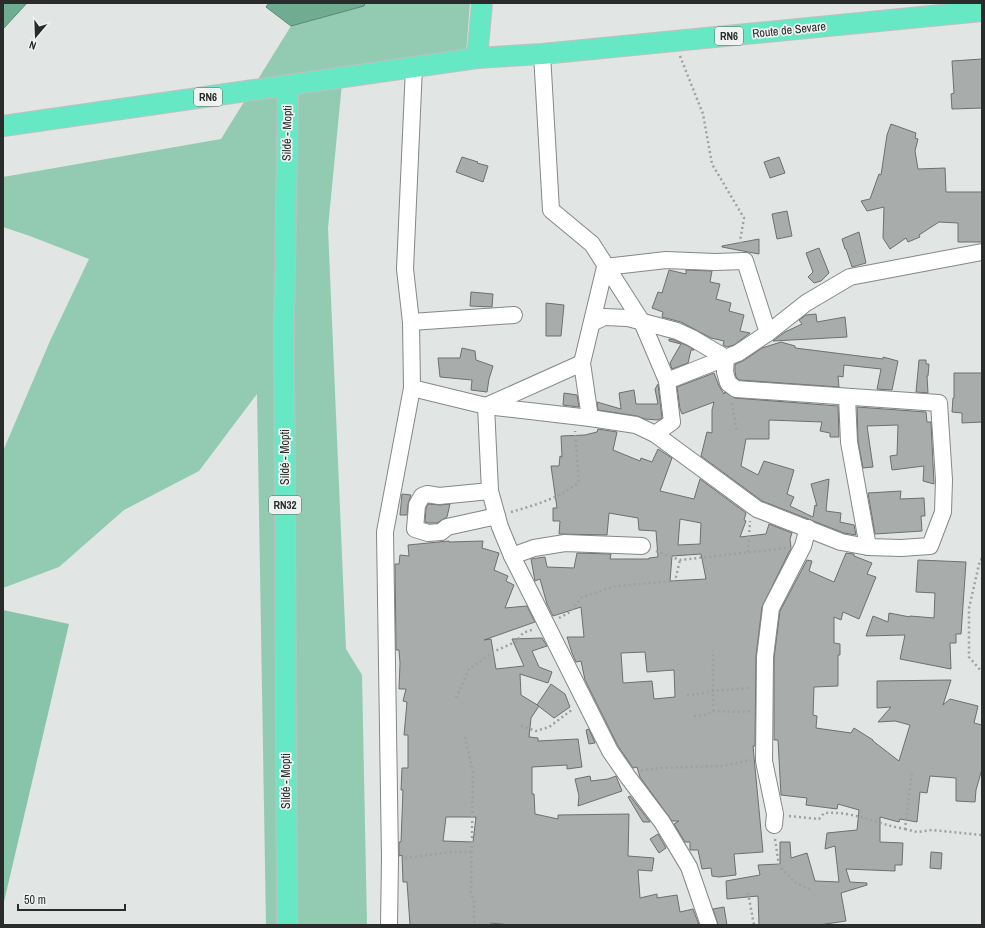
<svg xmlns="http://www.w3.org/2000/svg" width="985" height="928" font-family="'Archivo Narrow',sans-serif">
<rect width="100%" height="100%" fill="#e1e5e3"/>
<polygon fill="#92cbb2" points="365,3 470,3 465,66 342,83 328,228 346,649 362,675 367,925 266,925 257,394 199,471 124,510 59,567 3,588 3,451 50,341 89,259 30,236 3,227 3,177 221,139 291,26 364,6"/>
<polygon fill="#87c4aa" points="3,610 69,624 3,906"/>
<g fill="#70ac92" stroke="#5b8673">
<polygon points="3,3 27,3 3,29"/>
<polygon points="269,3 365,3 364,6 291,26 266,7"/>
</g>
<g fill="#a8acaa" stroke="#6d706e" fill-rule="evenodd">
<polygon points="982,59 982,108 952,109 951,94 954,93 952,61"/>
<polygon points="891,124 916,133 915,138 918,139 915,151 918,169 945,168 946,192 982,192 982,242 958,242 958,223 939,222 919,235 920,237 908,242 906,238 890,249 883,238 884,207 867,211 861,201 870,199 879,174 881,175 887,135"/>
<polygon points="462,157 478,162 477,163 488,166 483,182 456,172"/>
<polygon points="779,157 785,173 770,178 764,162"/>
<polygon points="787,211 792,236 777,239 772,214"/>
<polygon points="859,232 866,263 852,267 846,249 845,249 842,239"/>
<polygon points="759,239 759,254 722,247 722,246"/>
<polygon points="819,248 829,273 821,281 814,283 808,277 813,272 806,253"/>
<polygon points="669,270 686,274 686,270 712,271 710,282 720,284 716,299 731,303 729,311 744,315 740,331 750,333 734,345 727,347 723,345 724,341 711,338 681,322 662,317 663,312 652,308 658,292 662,293"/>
<polygon points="471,292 493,294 492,307 470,306"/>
<polygon points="546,303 564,305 561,336 546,336"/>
<polygon points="816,314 817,322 845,317 847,337 773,341 785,332 802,324 799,320 806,315"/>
<polygon points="669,339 674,340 688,346 694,350 691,350 688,363 672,369 670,363 681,344 669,341"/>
<polygon points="781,342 795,346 795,348 883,359 883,357 898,361 892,390 877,389 881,369 844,365 843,377 838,376 839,387 739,380 736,377 735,371 735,364 743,361 762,348"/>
<polygon points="462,348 475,351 476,360 493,366 489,379 487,392 471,390 472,380 440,377 438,358 460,358"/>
<polygon points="919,360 926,360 926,364 929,364 928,376 927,376 928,393 916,392"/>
<polygon points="714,373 719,386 724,394 725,392 735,398 838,406 839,437 830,437 830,433 820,431 822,422 769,420 769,439 746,439 741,466 758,475 764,461 794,470 787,494 794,497 790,506 813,517 815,505 817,506 811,484 829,479 826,511 841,513 840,522 854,525 856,535 844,533 762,501 701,456 707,432 712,433 712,410 714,402 682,414 680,409 677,387"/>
<polygon points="954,373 982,373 982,422 962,423 962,413 952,412 953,398 954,398"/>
<polygon points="658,384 662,418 658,420 645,419 637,416 598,410 597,402 621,409 619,393 634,390 636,404 658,404 655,389"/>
<polygon points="564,393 577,395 579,407 563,405"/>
<polygon points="857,407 926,412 927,422 931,422 934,484 923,481 924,466 892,470 890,456 897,455 898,425 867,426 873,467 863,468 858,441"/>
<path d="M598 429 617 432 613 450 640 461 641 458 652 462 658 449 672 458 660 491 694 499 700 479 746 513 744 520 746 521 740 537 766 534 769 524 792 533 790 539 791 548 762 607 756 656 755 746H753L763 852 734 854 736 875 719 877 712 876 711 868 702 869 698 850H690V842H685L674 824 679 821H672L640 777 637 767 633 768 618 746 585 680 581 661 576 662 572 653 567 637H584L581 607 553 616 547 604 540 579 535 581 531 559 545 557 547 567 574 568 577 553 611 554 610 559H649V558L658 557 656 531 639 530 638 518 609 513 607 535 559 534 560 521H553V508H557L551 466H559L560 456 562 457 561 436 585 435 597 432ZM680 519 701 523 700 544 678 545ZM701 554 706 579 670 581 672 556ZM645 652 647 672 674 670 675 697 654 699 652 681 623 683 621 653Z"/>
<polygon points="901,491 900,499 924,498 925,516 921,516 922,531 875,534 868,493"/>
<polygon points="402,494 411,495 408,504 407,515 400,515"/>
<polygon points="428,504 440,505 450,504 447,517 437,523 429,523 425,522 426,508"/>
<path d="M449 541V542L483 541 482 548 499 553 494 570 508 576 506 581 514 585 505 608 527 606 535 622 484 640 491 639 496 669 524 666 512 639 542 638 547 646 532 651 539 667 552 672 548 683 520 674 521 695 539 706 531 718 529 737 538 738V741L578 739 582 767 567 769V765L532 767V794H534L535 814 558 819V815L629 814 628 856 654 858 652 871 638 870 640 898 657 894V898L677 895 680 912 693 909 699 925H510L491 923V925H410L407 882H403L402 855 399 856V842H401L403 790H401L402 768H408V735H404L407 702 403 701 406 689H399L400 663 399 650H396L395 564H399L400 555 409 556 408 545ZM446 817H476L473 842 443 841Z"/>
<polygon points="846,553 854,554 854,556 872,563 867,574 876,577 859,619 843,612 841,620 834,617 834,643 840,644 840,655 838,655 838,686 814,687 813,715 817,716 816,728 851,733 854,728 873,740 873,741 899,761 910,725 895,721 878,722 891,707 877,708 877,681 951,680 943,705 950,699 978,706 974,723 982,725 982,769 976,790 975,802 956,801 956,778 930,776 927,793 920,792 917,822 900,819 899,822 880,817 880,842 903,843 902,865 895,865 895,871 846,869 850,882 867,883 867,885 841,893 846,921 819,925 759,925 758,896 727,899 726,881 760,875 758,865 780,864 780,842 790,842 791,858 807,853 815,881 839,882 835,846 825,849 827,833 857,830 859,810 838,804 837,809 806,805 807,798 781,795 778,740 774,740 774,658 780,611 807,560 812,561 809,571 834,582"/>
<polygon points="918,560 966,562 961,634 956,634 956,643 950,643 951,669 900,659 905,635 866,636 873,616 888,622 889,613 910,617 910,616 934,618 935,593 916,592"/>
<polygon points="551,684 565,694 570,707 554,718 537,705"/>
<polygon points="589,729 595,743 589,744 586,730"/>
<polygon points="590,776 591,781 608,779 616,776 622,791 578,806 579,796 575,779"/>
<polygon points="630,796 650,822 643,822 628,797"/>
<polygon points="658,834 666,848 659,853 650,839"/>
<polygon points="931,852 942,853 941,869 930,868"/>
<polygon points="724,907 727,925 718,925 713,909"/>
</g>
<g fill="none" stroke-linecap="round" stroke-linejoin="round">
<g stroke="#848886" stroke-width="18">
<g id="minor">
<polyline points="542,54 551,210 592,244 642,322 667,381 672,422 655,434"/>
<polyline points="411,322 514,315"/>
<polyline points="582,363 486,406 490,491 500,527 512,556 610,751 628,777 662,822 689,867 709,925"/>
<polyline points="667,381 738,353 768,333 806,303 850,277 982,252"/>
<polyline points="412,388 486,406 590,418 636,425 655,434 757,509 841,542 868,547 901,548 930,546 943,512 944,480 939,403 736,389 728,383 725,372 726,358 692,338 677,331 628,318 604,317 592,323"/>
<polyline points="847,397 849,442 868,547"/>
<polyline points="590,418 582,363 605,267 666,260 715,262 745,261 768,333"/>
<polyline points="490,491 439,496 427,494 422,496 417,505 415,529 428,533 441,532 447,527 497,516"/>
<polyline points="512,556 534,548 565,543 642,546"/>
<polyline points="774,825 775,814 764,761 765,657 771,608 803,546 808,528"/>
<polyline points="389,925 390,859 385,532 412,388 411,322 405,269 414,67"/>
</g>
</g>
<g stroke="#bfc0bf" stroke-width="22">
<g id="major">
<polyline points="477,58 482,3"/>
<polyline points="3,126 477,58 542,54 982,11"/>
<polyline points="287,925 284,327 288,85"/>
</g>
</g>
<g stroke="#9ea1a0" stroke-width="2.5" stroke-dasharray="2 3" stroke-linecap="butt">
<polyline points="680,56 703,114 712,164 744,218 740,241 741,247"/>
<polyline points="732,403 737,433"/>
<path d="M511 512C535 505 560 498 579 482L575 431"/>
<polyline points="656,551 680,560 786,548"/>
<polyline points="748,552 750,521"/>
<polyline points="982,559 980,560 969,608 969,657 982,672"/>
<polyline points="559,618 570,612 582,597 617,586 675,581 680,560"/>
<polyline points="687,695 704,693 713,691 751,688"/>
<polyline points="456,698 469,669 495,651 516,642 523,633 534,629"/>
<polyline points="713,711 713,650"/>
<polyline points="694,716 707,715 713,711 741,712 751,711"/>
<polyline points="521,726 536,731 549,727 573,709"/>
<polyline points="465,737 473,772 471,892 474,902 474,925"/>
<polyline points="641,771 644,770 660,768 722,766 751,760"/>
<path d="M789 816 819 819 824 813C855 811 876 824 905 829L912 772"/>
<polyline points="905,829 917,832 932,830 982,835"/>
<polyline points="775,839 779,866 797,884 810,889"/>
<polyline points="405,858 451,852 472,852"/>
<polyline points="748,893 754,925"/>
</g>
<use href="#minor" stroke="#fff" stroke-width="16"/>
<use href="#major" stroke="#67e8c5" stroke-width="20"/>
</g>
<g text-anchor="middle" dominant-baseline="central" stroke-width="3.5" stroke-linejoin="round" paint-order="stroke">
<g fill="#eef2f0" stroke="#656766" stroke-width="1">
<rect x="715" y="27" width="28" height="18" rx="3"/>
<rect x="194" y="88" width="28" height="18" rx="3"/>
<rect x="269" y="496" width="32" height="18" rx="3"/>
</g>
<g font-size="11" font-weight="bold" fill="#2a2c2b">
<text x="729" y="36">RN6</text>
<text x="208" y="97">RN6</text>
<text x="285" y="505">RN32</text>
</g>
<g font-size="12" fill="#2a2c2b" stroke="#eef2f0">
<text transform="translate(789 30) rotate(-6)">Route de Sevare</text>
<text transform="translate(287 133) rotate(-89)">Sildé - Mopti</text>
<text transform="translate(285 457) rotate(-90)">Sildé - Mopti</text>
<text transform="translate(286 781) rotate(-90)">Sildé - Mopti</text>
</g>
</g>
<rect width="985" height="928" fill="none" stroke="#2a2c2b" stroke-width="8"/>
<g transform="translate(36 36) rotate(199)" stroke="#eef2f0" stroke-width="3" paint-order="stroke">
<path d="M0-3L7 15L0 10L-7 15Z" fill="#2a2c2b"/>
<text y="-6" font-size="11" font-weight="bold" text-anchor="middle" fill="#2a2c2b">N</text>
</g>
<path d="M18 904v6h107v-6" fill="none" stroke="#2a2c2b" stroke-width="2"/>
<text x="24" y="904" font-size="12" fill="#2a2c2b" stroke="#eef2f0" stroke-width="3" paint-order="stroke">50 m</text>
</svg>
